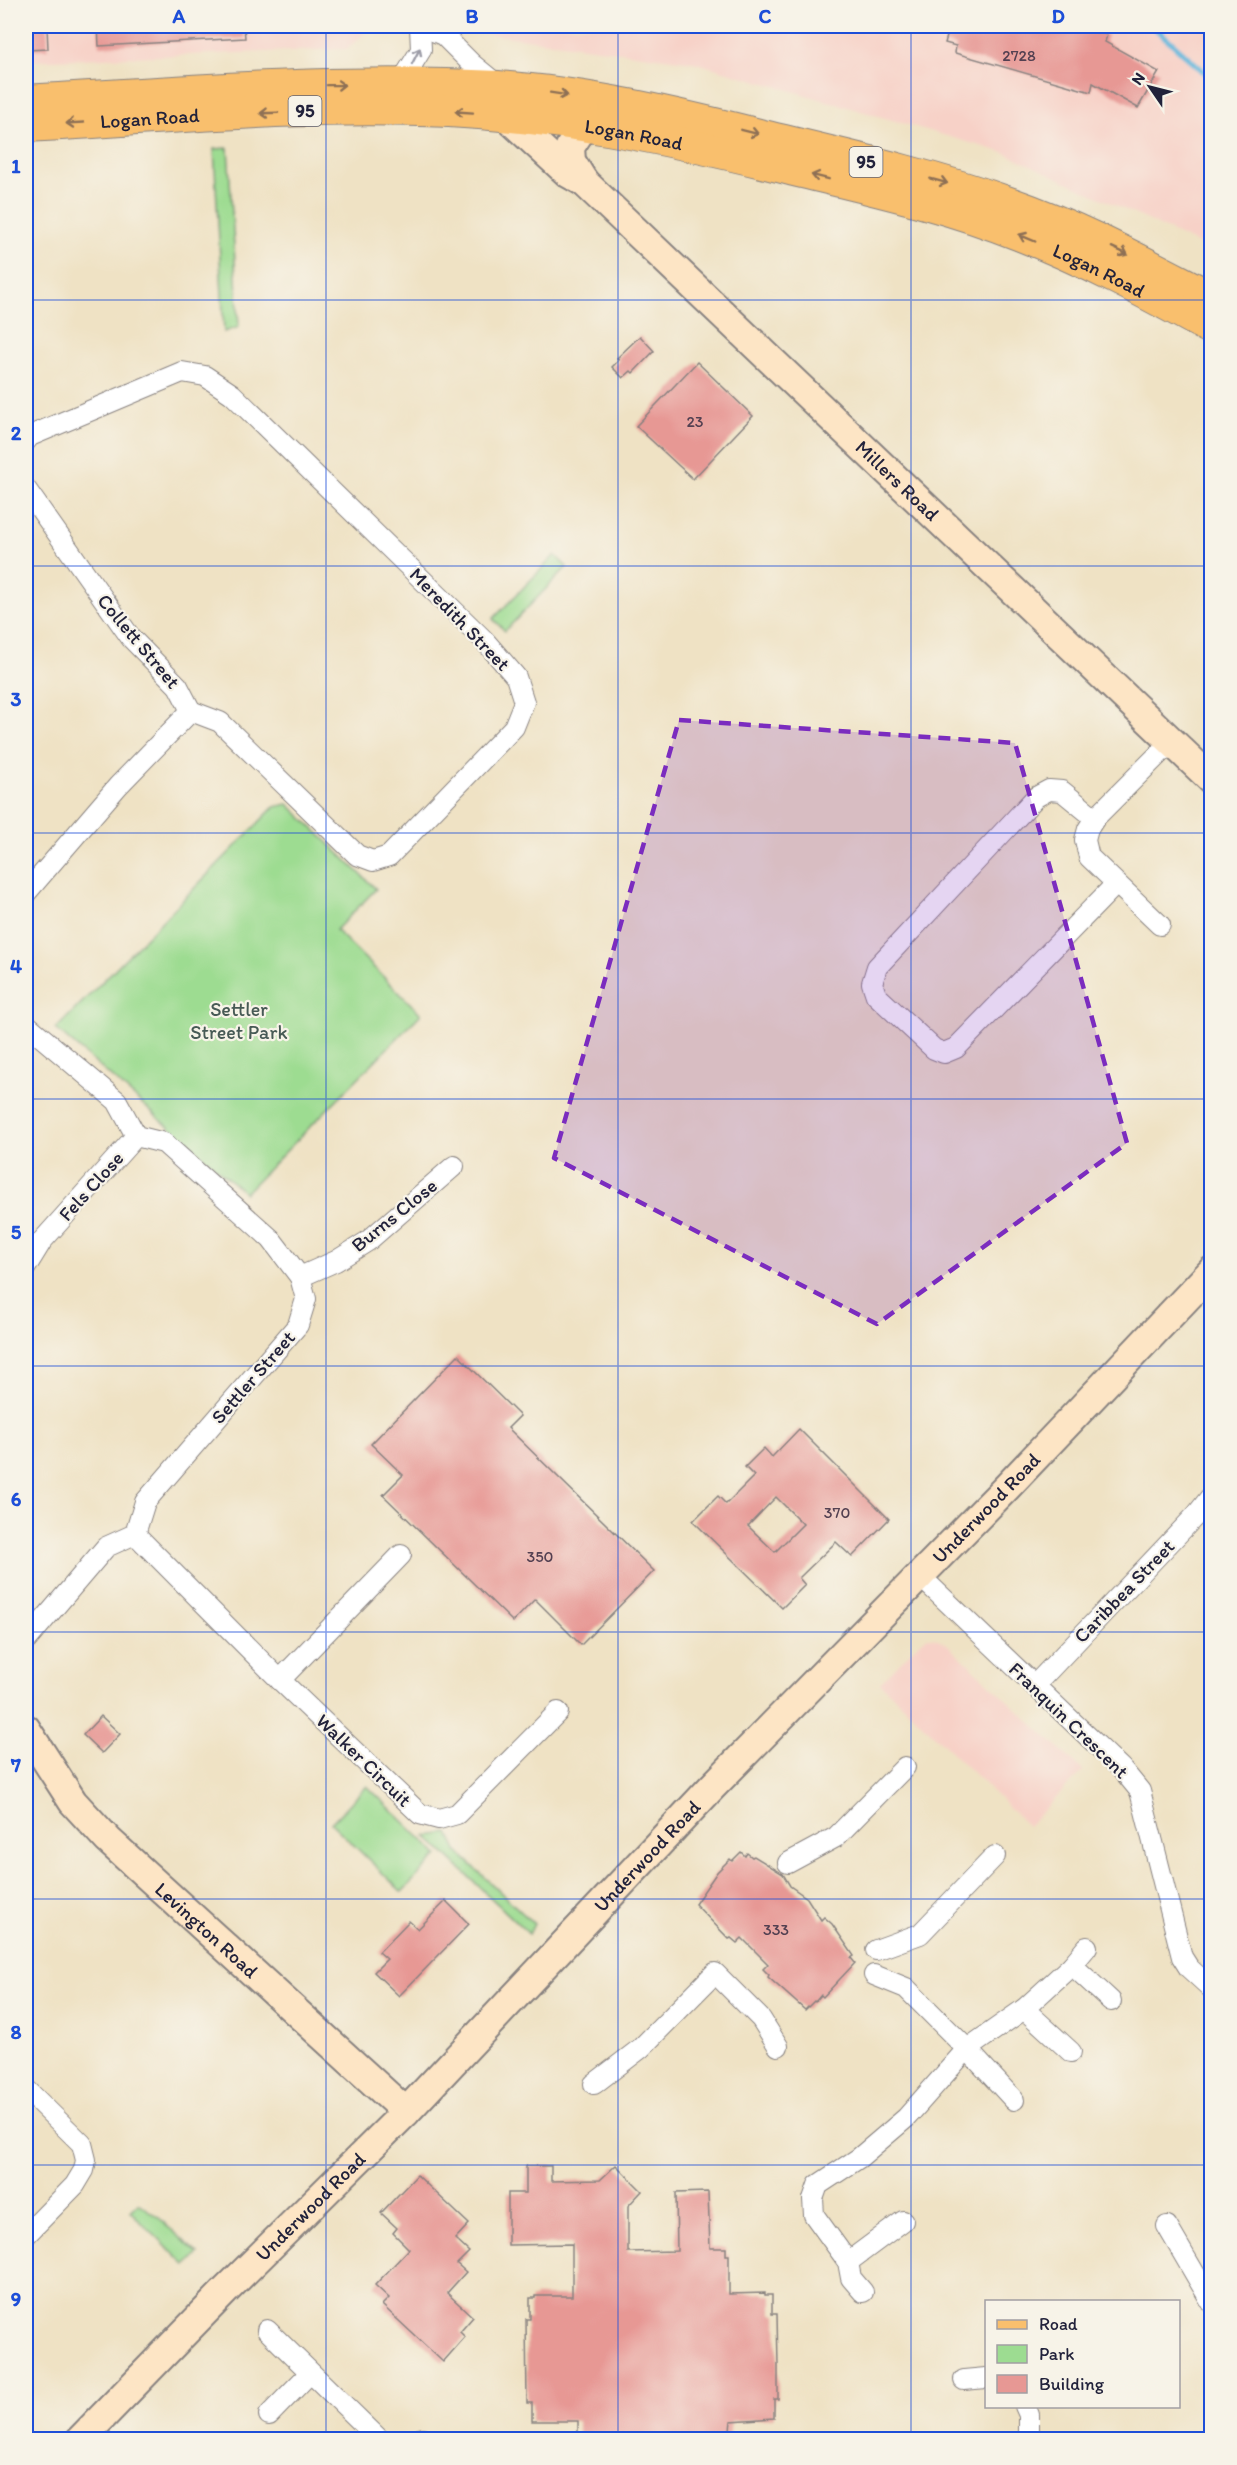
<svg xmlns="http://www.w3.org/2000/svg" width="1237" height="2465" font-family="Itim,sans-serif">
<rect width="100%" height="100%" fill="#f7f3e8"/>
<filter id="ink" filterUnits="userSpaceOnUse"><feTurbulence type="fractalNoise" baseFrequency=".0167" numOctaves="2"/><feDisplacementMap in="SourceGraphic" scale="12" xChannelSelector="R" yChannelSelector="G"/><feConvolveMatrix kernelMatrix="1 2 1 2 8 2 1 2 1" color-interpolation-filters="sRGB"/></filter>
<filter id="wash" filterUnits="userSpaceOnUse"><feTurbulence type="fractalNoise" baseFrequency=".008" numOctaves="4" result="noise"/><feDisplacementMap in="SourceGraphic" scale="24" xChannelSelector="R" yChannelSelector="G"/><feGaussianBlur stdDeviation="1.35" result="paint"/><feColorMatrix in="noise" values="0 0 0 0 0 0 0 0 0 0 0 0 0 0 0 0 0 1.4 0 .05"/><feComposite in="paint" operator="in"/></filter>
<g filter="url(#wash)">
<rect width="100%" height="100%" fill="#efe2c4"/>
<g fill="#f7d1c7">
<polygon points="26,26 366,26 369,29 347,49 26,61"/>
<polygon points="473,26 1211,26 1211,250 1005,153 693,62 481,33"/>
<polygon points="927,1637 936,1638 947,1644 1083,1771 1028,1826 880,1683 920,1642"/>
</g>
<g fill="#9ddc91" stroke="#607f66" stroke-width="1.5">
<polygon points="228,148 239,327 224,332 214,149"/>
<polygon points="555,555 567,567 505,631 493,619"/>
<polygon points="288,804 376,889 336,930 421,1014 245,1193 56,1029 274,807"/>
<polygon points="367,1786 438,1855 402,1892 331,1823"/>
<polygon points="449,1833 457,1851 534,1924 529,1934 426,1836"/>
<polygon points="138,2203 158,2217 198,2254 186,2266 130,2211"/>
</g>
<g fill="none" stroke-linecap="round" stroke-linejoin="round">
<polyline stroke="#5eb6db" stroke-width="6" points="1153,26 1212,79"/>
</g>
<g id="blocks">
<g fill="#e79894" fill-rule="evenodd">
<polygon points="26,26 47,26 48,49 26,50"/>
<polygon points="98,26 244,26 245,38 99,46"/>
<polygon points="950,26 1071,26 1107,35 1105,42 1159,72 1138,108 1093,83 1091,92 955,53 956,46 945,43"/>
<polygon points="640,336 654,351 633,373 631,371 623,378 612,367 619,360 617,358"/>
<polygon points="697,362 753,416 693,479 636,426"/>
<polygon points="458,1355 520,1416 508,1428 654,1571 581,1645 535,1599 513,1622 383,1495 403,1475 371,1444"/>
<path d="M799 1429 889 1519 852 1557 836 1542 799 1578 805 1585 782 1608 693 1521 718 1496 726 1504 754 1476 745 1467 764 1448 772 1457ZM776 1497 803 1524 775 1552 748 1526Z"/>
<polygon points="101,1716 120,1734 102,1753 83,1735"/>
<polygon points="741,1852 745,1856 747,1853 752,1857 754,1856 783,1874 790,1886 807,1898 821,1920 824,1917 832,1924 854,1956 851,1958 855,1963 823,1997 821,1995 815,2002 814,2001 805,2010 768,1977 769,1975 763,1969 768,1964 742,1938 737,1943 731,1938 729,1939 695,1904 717,1872 730,1859 732,1861"/>
<polygon points="446,1901 469,1924 399,1996 374,1972 387,1959 379,1952 409,1921 418,1929"/>
<polygon points="616,2165 642,2191 628,2206 628,2252 677,2251 676,2193 708,2192 710,2248 726,2248 726,2255 729,2255 729,2294 765,2293 765,2295 772,2295 772,2314 777,2314 778,2366 778,2399 774,2399 774,2418 731,2421 729,2439 578,2439 578,2421 532,2421 532,2403 527,2403 526,2319 530,2319 530,2298 535,2298 535,2296 572,2296 572,2244 508,2245 508,2193 526,2193 526,2166 551,2166 551,2181 600,2180"/>
<polygon points="417,2175 469,2224 455,2239 469,2252 457,2264 466,2272 447,2293 473,2317 460,2332 465,2337 443,2362 382,2305 389,2298 375,2285 409,2249 393,2233 397,2228 381,2213"/>
</g>
</g>
</g>
<g filter="url(#ink)">
<use href="#blocks" fill-opacity="0" stroke="#888280" stroke-width="1.5"/>
<g fill="none" stroke-linecap="round" stroke-linejoin="round">
<g stroke="#888280" stroke-width="22">
<g id="street">
<polyline points="421,26 443,35 472,64 499,86"/>
<polyline points="400,84 421,50 420,26"/>
<polyline points="26,441 30,436 182,372 205,376 232,394 484,640 516,677 524,702 514,727 389,856 373,861 357,855 220,722 191,711"/>
<polyline points="26,489 131,638 178,686 191,711 118,786 26,893"/>
<polyline points="1095,818 1062,791 1049,790 1036,797 877,967 872,983 876,995 934,1049 944,1053 956,1048 1116,884"/>
<polyline points="1160,925 1089,857 1085,840 1088,829 1095,818 1172,741"/>
<polyline points="26,1024 117,1101 136,1136 164,1143 271,1239 300,1277 306,1299 298,1325 145,1502 135,1534 106,1547 26,1641"/>
<polyline points="26,1267 42,1241 136,1136"/>
<polyline points="300,1277 336,1261 368,1241 454,1166"/>
<polyline points="135,1534 280,1680 420,1814 439,1819 457,1814 558,1712"/>
<polyline points="920,1576 1122,1769 1140,1791 1182,1957 1189,1968 1212,1989"/>
<polyline points="280,1680 401,1555"/>
<polyline points="1035,1685 1197,1514 1212,1495"/>
<polyline points="788,1863 836,1837 905,1767"/>
<polyline points="876,1950 920,1934 995,1856"/>
<polyline points="1072,1965 1111,2001"/>
<polyline points="874,1975 906,1988 967,2049 1014,2100"/>
<polyline points="1024,2009 1071,2052"/>
<polyline points="594,2084 641,2048 715,1973 761,2019 778,2046"/>
<polyline points="26,2089 82,2144 86,2160 84,2170 75,2185 26,2235"/>
<polyline points="1167,2226 1212,2303"/>
<polyline points="848,2262 903,2221"/>
<polyline points="863,2292 851,2278 848,2262 814,2215 813,2199 818,2185 859,2158 906,2118 967,2049 1024,2009 1072,1965 1087,1947"/>
<polyline points="267,2330 380,2440"/>
<polyline points="964,2380 986,2378"/>
<polyline points="1025,2406 1029,2415 1029,2440"/>
<polyline points="269,2415 310,2373"/>
<polyline points="420,2440 422,2438"/>
</g>
</g>
<g stroke="#888280" stroke-width="32">
<g id="secondary">
<path id="s1" d="M504 114 568 173 584 182 1212 780"/>
<polyline points="584,182 571,161 570,147 585,124"/>
<path id="s2" d="M26 1729 73 1802 108 1840 406 2112"/>
<path id="s3" d="M80 2440 224 2292 406 2112 712 1787 1007 1487 1212 1271"/>
</g>
</g>
<g stroke="#888280" stroke-width="34">
<g id="primary">
<path d="M26 101C182 92 340 78 498 87 587 93 676 114 763 136 846 156 931 175 1012 204 1081 228 1146 264 1212 298"/>
<path id="s4" d="M26 126C166 118 308 104 449 111 562 117 661 137 770 164 853 185 939 202 1018 234 1085 260 1149 294 1212 329"/>
</g>
</g>
<use href="#street" stroke="#fff" stroke-width="20"/>
<use href="#secondary" stroke="#fde5c5" stroke-width="28"/>
<use href="#primary" stroke="#f9bf6d" stroke-width="32"/>
</g>
<defs><path id="oneway-shaft" d="M-6 0H5M1.5-3L5.5 0L1.5 3" fill="none" stroke-width="1.6" stroke-linecap="round" stroke-linejoin="round" transform="scale(1.5)"/></defs>
<use stroke="#9c9ca7" href="#oneway-shaft" transform="translate(416 56) rotate(-63)"/>
<g stroke="#8e7054">
<use href="#oneway-shaft" transform="translate(336 85) rotate(-1)"/>
<use href="#oneway-shaft" transform="translate(559 94) rotate(9)"/>
<use href="#oneway-shaft" transform="translate(464 112) rotate(-176)"/>
<use href="#oneway-shaft" transform="translate(269 113) rotate(178)"/>
<use href="#oneway-shaft" transform="translate(75 123) rotate(177)"/>
<use href="#oneway-shaft" transform="translate(750 132) rotate(14)"/>
<use href="#oneway-shaft" transform="translate(820 177) rotate(-166)"/>
<use href="#oneway-shaft" transform="translate(939 181) rotate(15)"/>
<use href="#oneway-shaft" transform="translate(1027 238) rotate(-157)"/>
<use href="#oneway-shaft" transform="translate(1120 251) rotate(25)"/>
</g>
</g>
<path fill="#7b2cbf" fill-opacity="0.2" stroke="#7b2cbf" stroke-width="4.5" stroke-dasharray="12 8" stroke-linejoin="round" d="M679 720 1015 743 1127 1143 877 1324 554 1158Z"/>
<path fill="none" stroke="#1d4ed8" stroke-width="1.5" stroke-opacity="0.55" d="M326 26V2440M618 26V2440M911 26V2440M26 300H1212M26 566H1212M26 833H1212M26 1099H1212M26 1366H1212M26 1632H1212M26 1899H1212M26 2165H1212"/>
<g text-anchor="middle" dominant-baseline="central" stroke-width="4.5" stroke-linejoin="round" paint-order="stroke">
<g font-size="16" fill="#534051">
<text x="1019" y="55">2728</text>
<text x="695" y="421">23</text>
<text x="837" y="1512">370</text>
<text x="540" y="1556">350</text>
<text x="776" y="1929">333</text>
</g>
<g fill="#f7f3e8" stroke="#62616f" stroke-width="1.5">
<rect x="288.5" y="96" width="33" height="30" rx="4.5"/>
<rect x="849.5" y="147" width="33" height="30" rx="4.5"/>
</g>
<g font-size="18" font-weight="bold" fill="#22223b">
<text x="305" y="111">95</text>
<text x="866" y="162">95</text>
</g>
<g font-size="20" fill="#22223b" stroke="#f7f3e8">
<text stroke="none"><textPath href="#s4" startOffset="124">Logan Road</textPath></text>
<text stroke="none"><textPath href="#s4" startOffset="610">Logan Road</textPath></text>
<text stroke="none"><textPath href="#s4" startOffset="1096">Logan Road</textPath></text>
<text stroke="none"><textPath href="#s1" startOffset="538">Millers Road</textPath></text>
<text transform="translate(460 619) rotate(46)">Meredith Street</text>
<text transform="translate(139 641) rotate(50)">Collett Street</text>
<text transform="translate(91 1186) rotate(-48)">Fels Close</text>
<text transform="translate(394 1215) rotate(-39)">Burns Close</text>
<text transform="translate(253 1377) rotate(-49)">Settler Street</text>
<text stroke="none"><textPath href="#s3" startOffset="1300">Underwood Road</textPath></text>
<text transform="translate(1124 1591) rotate(-46)">Caribbea Street</text>
<text transform="translate(1069 1720) rotate(44)">Franquin Crescent</text>
<text transform="translate(364 1760) rotate(44)">Walker Circuit</text>
<text stroke="none"><textPath href="#s3" startOffset="814">Underwood Road</textPath></text>
<text stroke="none"><textPath href="#s2" startOffset="272">Levington Road</textPath></text>
<text stroke="none"><textPath href="#s3" startOffset="328">Underwood Road</textPath></text>
</g>
<g font-size="20" fill="#475a55" stroke="#f7f3e8">
<text x="239" y="1009">Settler<tspan x="239" dy="23">Street Park</tspan></text>
</g>
</g>
<rect width="1237" height="2465" fill="none" stroke="#f7f3e8" stroke-width="66"/>
<rect x="985" y="2300" width="195" height="108" fill="#f7f3e8" stroke="#a29fa3" stroke-width="1.5"/>
<rect x="997" y="2320" width="30" height="9" fill="#f9bf6d" stroke="#a29fa3" stroke-width="1.5"/>
<text x="1039" y="2330" font-size="18" fill="#22223b">Road</text>
<rect x="997" y="2345" width="30" height="18" fill="#9ddc91" stroke="#a29fa3" stroke-width="1.5"/>
<text x="1039" y="2360" font-size="18" fill="#22223b">Park</text>
<rect x="997" y="2375" width="30" height="18" fill="#e79894" stroke="#a29fa3" stroke-width="1.5"/>
<text x="1039" y="2390" font-size="18" fill="#22223b">Building</text>
<g transform="translate(1150 87) rotate(305)" stroke="#f7f3e8" stroke-width="4.5" paint-order="stroke">
<path d="M0-4.5L10 22L0 15L-10 22Z" fill="#22223b"/>
<text y="-9" font-size="16" font-weight="bold" text-anchor="middle" fill="#22223b">N</text>
</g>
<rect x="33" y="33" width="1171" height="2399" fill="none" stroke="#1d4ed8" stroke-width="2"/>
<g font-size="20" text-anchor="middle" font-weight="bold" fill="#1d4ed8">
<text x="179" y="23">A</text>
<text x="472" y="23">B</text>
<text x="765" y="23">C</text>
<text x="1058" y="23">D</text>
<text x="16" y="173">1</text>
<text x="16" y="440">2</text>
<text x="16" y="706">3</text>
<text x="16" y="973">4</text>
<text x="16" y="1239">5</text>
<text x="16" y="1506">6</text>
<text x="16" y="1772">7</text>
<text x="16" y="2039">8</text>
<text x="16" y="2306">9</text>
</g>
</svg>
